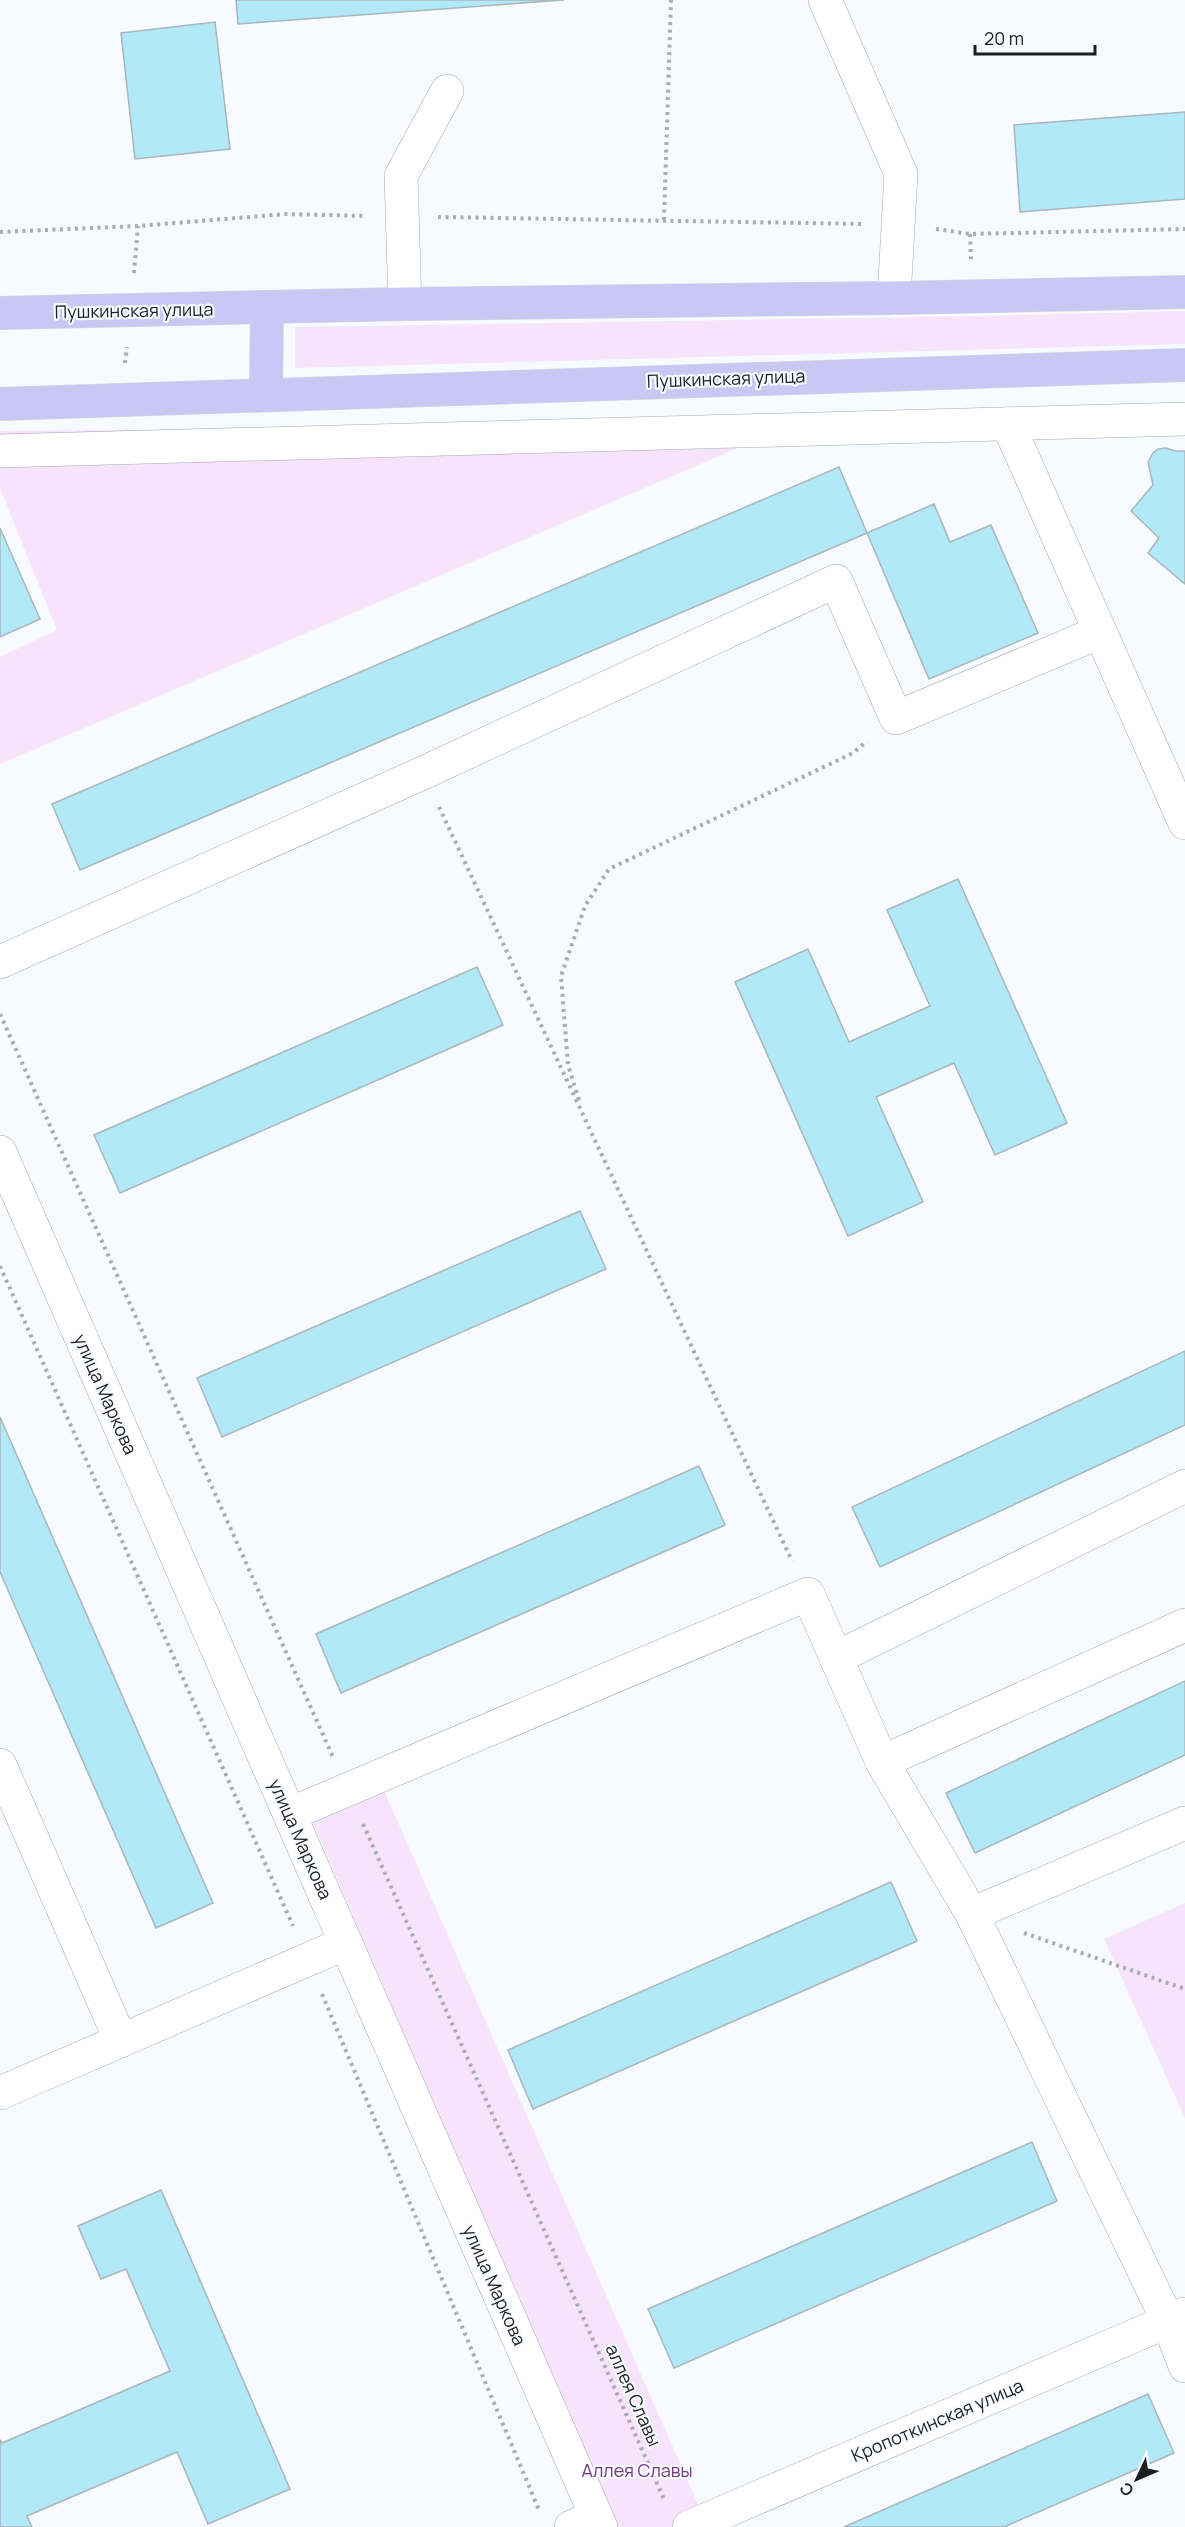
<svg xmlns="http://www.w3.org/2000/svg" width="1185" height="2527" font-family="Manrope,sans-serif">
<rect width="100%" height="100%" fill="#f7fafe"/>
<g fill="#f7e3fb">
<polygon points="1185,311 1185,344 295,368 295,327 991,316"/>
<polygon points="794,424 0,764 0,657 57,630 0,488 0,431"/>
<polygon points="382,1786 708,2527 616,2527 310,1815"/>
<polygon points="1185,1903 1185,2118 1104,1939"/>
</g>
<g fill="#b2e9f8" stroke="#a9b6ba" stroke-width="1.5">
<polygon points="236,0 564,0 238,24"/>
<polygon points="215,22 230,149 135,159 121,33"/>
<polygon points="1185,112 1185,199 1020,212 1014,125"/>
<polygon points="1166,448 1175,451 1185,451 1185,584 1148,553 1159,538 1131,511 1153,485 1148,462 1153,453 1158,449"/>
<polygon points="839,467 867,533 80,870 52,804"/>
<polygon points="934,504 950,542 991,525 1038,633 929,679 867,533"/>
<polygon points="0,528 40,619 0,637"/>
<polygon points="958,879 1067,1123 995,1155 954,1063 876,1097 923,1202 848,1236 735,982 808,949 849,1042 930,1006 887,910"/>
<polygon points="477,967 503,1025 120,1193 94,1135"/>
<polygon points="580,1211 606,1269 222,1437 197,1378"/>
<polygon points="1185,1351 1185,1425 880,1567 852,1507"/>
<polygon points="0,1417 213,1903 156,1928 0,1572"/>
<polygon points="699,1466 725,1525 341,1693 316,1634"/>
<polygon points="1185,1681 1185,1755 975,1853 946,1793"/>
<polygon points="891,1882 917,1941 533,2109 508,2050"/>
<polygon points="1032,2142 1057,2201 674,2368 648,2309"/>
<polygon points="161,2190 290,2489 208,2524 177,2452 27,2516 32,2527 0,2527 0,2440 2,2443 170,2371 126,2269 101,2279 78,2226"/>
<polygon points="1148,2394 1174,2453 1004,2527 844,2527"/>
</g>
<g fill="none" stroke-linecap="round" stroke-linejoin="round">
<g stroke="#a1a9b3" stroke-width="34">
<g id="minor">
<polyline points="825,0 901,174 894,298"/>
<polyline points="405,304 401,176 447,91"/>
<polyline points="1008,424 1185,823"/>
<polyline points="0,451 1185,419"/>
<polyline points="0,962 423,773 836,581 896,718 1100,632"/>
<polyline points="0,1152 601,2527"/>
<polyline points="836,1658 1185,1486"/>
<polyline points="882,1762 1185,1625"/>
<polyline points="0,1765 121,2041"/>
<polyline points="290,1814 808,1594 882,1762 972,1914 1168,2321 1185,2366"/>
<polyline points="972,1914 1185,1823"/>
<polyline points="0,2093 346,1943"/>
<polyline points="571,2527 596,2516"/>
<polyline points="689,2527 1185,2314"/>
</g>
</g>
<g stroke="#d6d7d7" stroke-width="34">
<g id="major">
<polyline points="0,313 405,304 894,298 1185,292"/>
<polyline points="266,393 267,307"/>
<polyline points="0,404 1185,365"/>
</g>
</g>
<g stroke="#a9acb0" stroke-width="4" stroke-dasharray="3 4.5" stroke-linecap="butt">
<polyline points="438,217 863,224"/>
<polyline points="664,220 671,0"/>
<polyline points="936,229 970,234 1185,229"/>
<polyline points="0,232 138,226 286,214 365,216"/>
<polyline points="970,234 971,259"/>
<polyline points="134,273 138,226"/>
<polyline points="125,363 127,347"/>
<polyline points="439,807 792,1561"/>
<polyline points="0,1014 333,1757"/>
<polyline points="579,1100 568,1065 561,976 585,906 609,869 853,753 867,741"/>
<polyline points="0,1266 293,1926"/>
<polyline points="363,1824 664,2499"/>
<polyline points="1024,1933 1185,1989"/>
<polyline points="322,1994 539,2510"/>
</g>
<use href="#minor" stroke="#fff" stroke-width="33"/>
<use href="#major" stroke="#c9c8f4" stroke-width="33"/>
</g>
<g text-anchor="middle" dominant-baseline="central" stroke-width="4.5" stroke-linejoin="round" paint-order="stroke">
<g font-size="18" fill="#1c1f22" stroke="#f7fafe">
<text transform="translate(134 310) rotate(-1)">Пушкинская улица</text>
<text transform="translate(726 378) rotate(-2)">Пушкинская улица</text>
<text transform="translate(106 1394) rotate(66)">улица Маркова</text>
<text transform="translate(301 1839) rotate(66)">улица Маркова</text>
<text transform="translate(495 2285) rotate(66)">улица Маркова</text>
<text transform="translate(634 2395) rotate(66)">аллея Славы</text>
<text transform="translate(937 2420) rotate(-23)">Кропоткинская улица</text>
</g>
<g font-size="18" fill="#743981" stroke="#f7fafe">
<text x="637" y="2470">Аллея Славы</text>
</g>
</g>
<g transform="translate(1137 2479) rotate(226)" stroke="#f7fafe" stroke-width="4.5" paint-order="stroke">
<path d="M0-4.5L10 22L0 15L-10 22Z" fill="#1c1f22"/>
<text y="-9" font-size="16" font-weight="bold" text-anchor="middle" fill="#1c1f22">С</text>
</g>
<path d="M975 45v9h120v-9" fill="none" stroke="#1c1f22" stroke-width="3"/>
<text x="984" y="45" font-size="18" fill="#1c1f22" stroke="#f7fafe" stroke-width="4.5" paint-order="stroke">20 m</text>
</svg>
